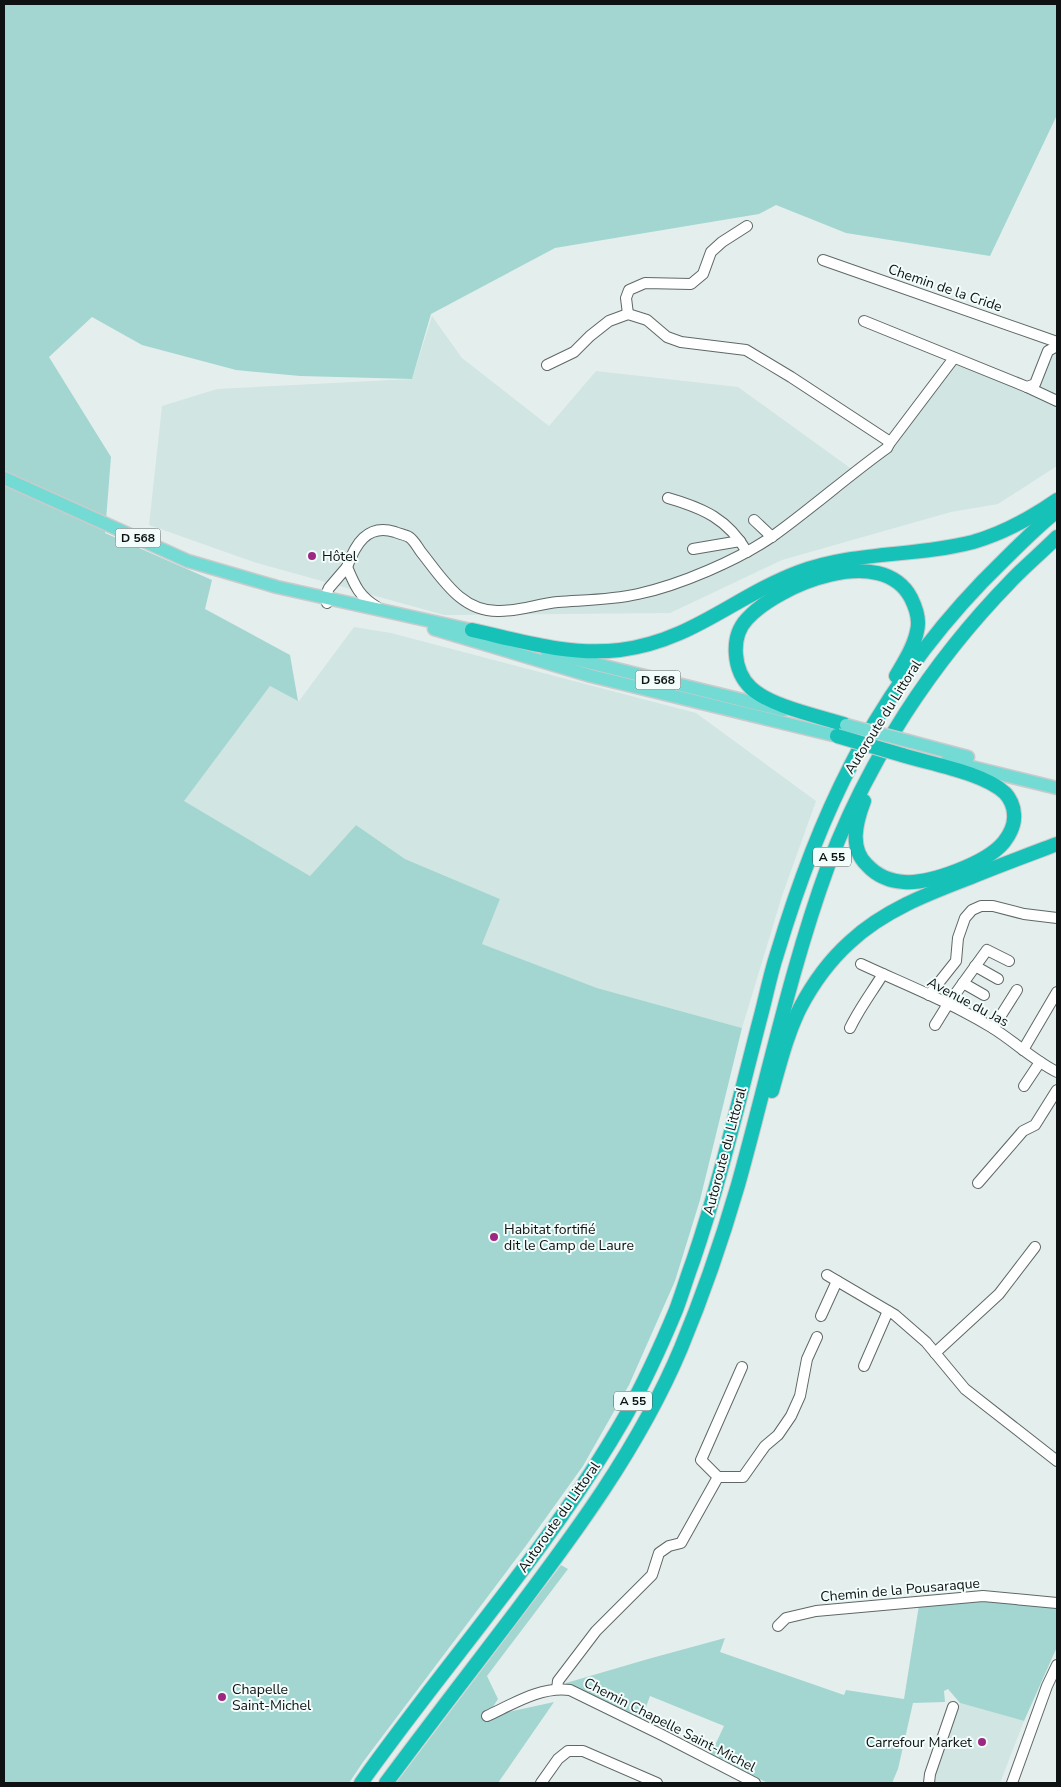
<svg xmlns="http://www.w3.org/2000/svg" width="1061" height="1787" font-family="'Nunito Sans',sans-serif">
<rect width="100%" height="100%" fill="#e4efed"/>
<g fill="#d1e5e3">
<polygon points="432,316 462,358 549,426 596,371 738,387 853,470 884,448 954,358 1027,387 1057,350 1057,466 998,504 951,512 782,560 670,613 444,615 257,563 149,525 162,406 217,389 412,379"/>
<polygon points="354,627 391,633 696,713 816,801 782,896 742,1028 597,988 481,944 500,899 405,859 356,825 310,876 183,801 270,686 299,701"/>
<polygon points="960,1703 1024,1721 1000,1783 933,1783 935,1769"/>
</g>
<g fill="#a4d6d1">
<polygon points="4,4 1057,4 1057,115 990,256 846,233 776,205 759,214 555,248 431,314 412,379 300,376 236,370 142,345 92,317 49,357 111,457 105,533 212,580 205,609 290,655 298,701 270,686 184,801 310,876 356,825 405,859 500,899 482,944 597,988 742,1028 700,1200 675,1281 629,1385 583,1466 525,1547 363,1762 349,1783 4,1783"/>
<polygon points="561,1565 568,1569 487,1676 498,1699 491,1710 494,1715 554,1702 498,1783 396,1783"/>
<polygon points="986,1600 1057,1606 1057,1647 1024,1721 960,1703 948,1689 944,1691 945,1702 913,1703 898,1769 892,1783 858,1782 857,1783 768,1783 710,1756 724,1726 650,1696 641,1721 567,1687 566,1683 648,1659 725,1638 720,1652 844,1695 846,1690 904,1699 919,1605"/>
</g>
<g fill="none" stroke-linecap="round" stroke-linejoin="round">
<g stroke="#5f6867" stroke-width="12">
<g id="minor">
<polyline points="823,260 1057,342"/>
<polyline points="628,314 626,298 629,290 645,283 691,284 703,274 711,252 722,242 747,226"/>
<polyline points="864,321 1027,387 1035,384 1048,351 1057,346"/>
<polyline points="1027,387 1057,401"/>
<polyline points="889,444 954,358"/>
<path d="M668 498C703 508 728 519 747 552"/>
<polyline points="754,520 772,537"/>
<polyline points="693,549 740,541"/>
<path d="M347 567C355 545 367 523 395 532 399 534 406 535 409 537 414 540 418 548 421 552 442 578 461 612 499 611 519 611 538 604 558 602 585 600 612 600 638 594 680 585 738 560 773 536 812 508 848 476 887 448L889 444 887 440 791 377 746 350 681 342 667 337 647 320 628 314 609 321 590 336 574 352 547 365"/>
<path d="M327 603 325 597 329 588 347 567C355 586 359 596 377 607"/>
<path d="M861 964C904 984 950 1002 991 1027 1014 1041 1033 1060 1057 1072"/>
<polyline points="975,966 998,979"/>
<polyline points="963,983 984,995"/>
<polyline points="929,995 956,961 958,938 965,918 972,910 981,906 993,906 1024,914 1057,918"/>
<polyline points="935,1025 948,1004 987,950 1009,961"/>
<path d="M850 1028C859 1009 872 992 883 974"/>
<polyline points="993,1028 1017,990"/>
<polyline points="1023,1050 1057,992"/>
<polyline points="1024,1086 1040,1062"/>
<polyline points="978,1183 1023,1131 1035,1125 1057,1090"/>
<polyline points="827,1275 895,1315 926,1342 965,1389 1057,1461"/>
<polyline points="821,1316 837,1281"/>
<polyline points="935,1353 999,1294 1035,1247"/>
<polyline points="864,1366 888,1311"/>
<polyline points="718,1477 743,1477 765,1446 778,1435 791,1416 800,1396 807,1359 817,1337"/>
<polyline points="778,1626 786,1618 816,1611 983,1596 1057,1603"/>
<polyline points="557,1689 558,1681 596,1631 652,1575 659,1553 669,1546 681,1543 718,1477 701,1460 742,1367"/>
<path d="M487 1716C513 1704 541 1686 570 1690L662 1735 755 1783"/>
<polyline points="541,1783 558,1759 568,1751 583,1751 657,1783"/>
<polyline points="929,1783 930,1774 953,1707"/>
<polyline points="1012,1783 1047,1686 1057,1665"/>
</g>
</g>
<g stroke="#cacbcb" stroke-width="15">
<g id="major">
<polyline points="4,478 188,561 277,587 480,632"/>
<polyline points="434,629 591,676 837,736"/>
<polyline points="547,652 783,710"/>
<polyline points="908,741 968,757"/>
<polyline points="947,761 1057,788"/>
</g>
</g>
<g stroke="#cacbcb" stroke-width="16">
<g id="highway">
<path d="M472 630C521 641 569 656 620 650 692 641 735 596 799 572 855 551 916 557 973 542 1004 533 1031 518 1057 500"/>
<path d="M846 725C819 716 772 707 751 688 733 671 730 637 747 619 779 584 882 543 911 598 916 608 920 620 917 631 914 647 904 662 896 676"/>
<path d="M864 801C856 822 849 848 867 865 877 876 889 881 904 882 930 884 987 863 1004 842 1011 833 1015 824 1014 814 1014 807 1010 798 1005 793 984 773 931 764 902 755"/>
<path d="M772 1091C780 1063 787 1034 800 1008 812 985 830 960 850 942 883 911 927 894 969 878 998 866 1028 855 1057 844"/>
<path d="M361 1783C448 1660 550 1548 625 1417 644 1383 661 1346 676 1310 682 1294 687 1277 693 1261 720 1182 739 1100 760 1019 766 997 770 975 777 954 798 884 824 813 860 748 898 679 946 616 1003 561 1020 544 1038 526 1057 511"/>
<path d="M386 1783C426 1729 467 1676 508 1622 573 1536 639 1448 681 1348 703 1295 722 1240 738 1185 768 1078 790 970 828 866 868 760 932 662 1010 582 1025 566 1042 552 1057 537"/>
</g>
</g>
<use href="#minor" stroke="#fff" stroke-width="10"/>
<use href="#major" stroke="#73dad4" stroke-width="12"/>
<use href="#highway" stroke="#16c1b8" stroke-width="14"/>
<g stroke="#cacbcb" stroke-width="15" stroke-linecap="butt">
<polyline id="major-bridge" points="846,725 908,741"/>
</g>
<g stroke="#cacbcb" stroke-width="16" stroke-linecap="butt">
<polyline id="highway-bridge" points="837,736 902,755"/>
</g>
<use href="#major-bridge" stroke="#73dad4" stroke-width="12"/>
<use href="#highway-bridge" stroke="#16c1b8" stroke-width="14"/>
</g>
<g fill="#9d2883" stroke="#f1fcfb" stroke-width="2">
<circle cx="312" cy="556" r="5"/>
<circle cx="494" cy="1237" r="5"/>
<circle cx="222" cy="1697" r="5"/>
<circle cx="982" cy="1742" r="5"/>
</g>
<g text-anchor="middle" dominant-baseline="central" stroke-width="4" stroke-linejoin="round" paint-order="stroke">
<g fill="#f1fcfb" stroke="#535858" stroke-width="1">
<rect x="115.5" y="528.5" width="45" height="19" rx="4"/>
<rect x="635.5" y="670.5" width="45" height="19" rx="4"/>
<rect x="813" y="847.5" width="38" height="19" rx="4"/>
<rect x="614" y="1391.5" width="38" height="19" rx="4"/>
</g>
<g font-size="12" font-weight="bold" fill="#0f1212">
<text x="138" y="538">D 568</text>
<text x="658" y="680">D 568</text>
<text x="832" y="857">A 55</text>
<text x="633" y="1401">A 55</text>
</g>
<g font-size="14" fill="#0f1212" stroke="#f1fcfb">
<text transform="translate(945 288) rotate(19)">Chemin de la Cride</text>
<text transform="translate(883 717) rotate(-58)">Autoroute du Littoral</text>
<text transform="translate(968 1002) rotate(28)">Avenue du Jas</text>
<text transform="translate(725 1151) rotate(-75)">Autoroute du Littoral</text>
<text transform="translate(559 1517) rotate(-55)">Autoroute du Littoral</text>
<text transform="translate(900 1590) rotate(-5)">Chemin de la Pousaraque</text>
<text transform="translate(670 1725) rotate(27)">Chemin Chapelle Saint-Michel</text>
</g>
<g font-size="14" fill="#0f1212" stroke="#f1fcfb" text-anchor="start">
<text x="322" y="556">Hôtel</text>
<text x="504" y="1229">Habitat fortifié<tspan x="504" dy="16">dit le Camp de Laure</tspan></text>
<text x="232" y="1689">Chapelle<tspan x="232" dy="16">Saint-Michel</tspan></text>
<text x="972" y="1742" text-anchor="end">Carrefour Market</text>
</g>
</g>
<rect width="1061" height="1787" fill="none" stroke="#0f1212" stroke-width="10"/>
</svg>
